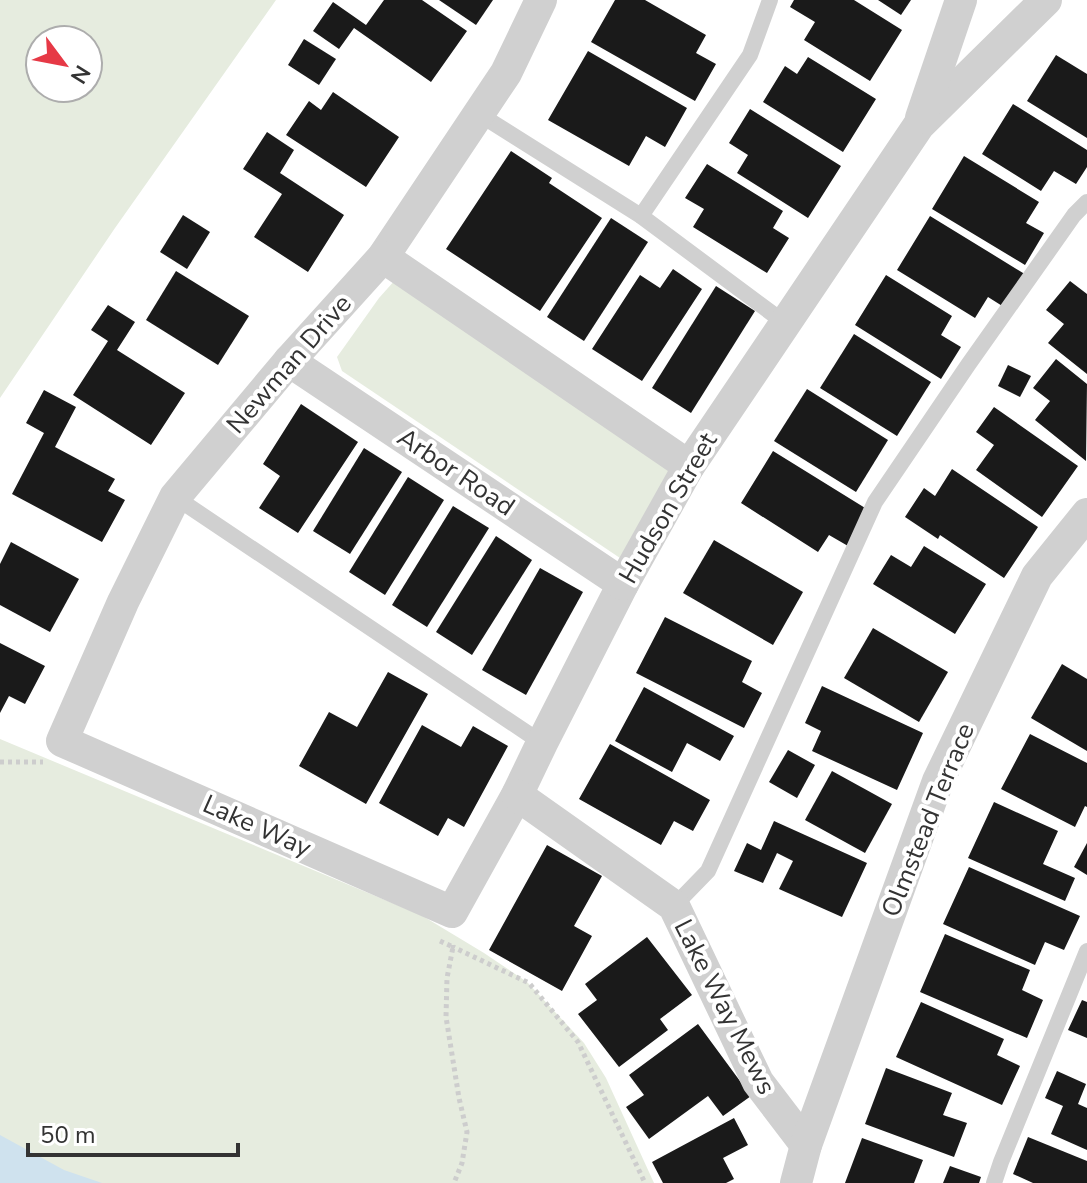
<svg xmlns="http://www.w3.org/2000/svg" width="1087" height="1183" font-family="'Nunito Sans',sans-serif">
<rect width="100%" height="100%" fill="#fff"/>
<g fill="#e6ecdf" fill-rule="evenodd">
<path d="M0 0H276L115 228 0 398ZM40 40H88V88H40Z"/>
<polygon points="396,279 674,466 620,558 342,371 337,357 379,298"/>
<polygon points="0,739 421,915 484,953 527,982 584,1043 606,1078 654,1183 0,1183"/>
</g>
<polygon fill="#cfe2ee" points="0,1135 64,1170 102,1183 0,1183"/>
<g fill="#1a1a1a">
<polygon points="384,0 422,0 467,31 431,82 354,28 339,49 313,31 333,2 366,25"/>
<polygon points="439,0 493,0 476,25"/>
<polygon points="615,0 645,0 706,35 696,53 716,64 695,101 591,42"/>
<polygon points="794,0 854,0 902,30 870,81 804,40 815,22 790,7"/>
<polygon points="878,0 911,0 901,15"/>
<polygon points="304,39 336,59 319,85 288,65"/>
<polygon points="588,51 687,108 665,147 646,136 629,166 548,120"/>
<polygon points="1056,55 1087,74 1087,138 1027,101"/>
<polygon points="808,57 876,99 843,152 763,102 785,66 797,74"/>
<polygon points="333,92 399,137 366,187 286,135 309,101 321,110"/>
<polygon points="1013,104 1087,150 1087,167 1076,184 1054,171 1041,191 982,154"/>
<polygon points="750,109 841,166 808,218 737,173 748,155 729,143"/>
<polygon points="267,132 294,150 280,173 344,215 308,272 254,237 282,194 243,169"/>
<polygon points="511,151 552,178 549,183 602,218 540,311 446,249"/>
<polygon points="964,156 1039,202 1026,223 1044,233 1025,265 932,209"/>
<polygon points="707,164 783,211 773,228 789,238 767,273 693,227 704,209 685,198"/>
<polygon points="183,215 210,232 187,269 160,252"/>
<polygon points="930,216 1028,276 1007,309 988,297 975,318 897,270"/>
<polygon points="611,218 648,242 584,341 547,317"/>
<polygon points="673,269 702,289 642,381 592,349 640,275 660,288"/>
<polygon points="176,271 249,316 218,365 146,320"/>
<polygon points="886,275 952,316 941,335 961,347 941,379 855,325"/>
<polygon points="1070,281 1087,294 1087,374 1048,343 1064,324 1046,310"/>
<polygon points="716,286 755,311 691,413 652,388"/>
<polygon points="108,305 135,322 117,350 185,393 151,445 73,395 108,341 91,330"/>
<polygon points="854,334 931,382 897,436 820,388"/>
<polygon points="1056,359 1087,384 1086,461 1035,420 1050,401 1033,388"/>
<polygon points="1008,365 1031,376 1020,397 998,386"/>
<polygon points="807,389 888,440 856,492 774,441"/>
<polygon points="44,390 76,407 55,447 115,479 108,491 125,500 102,542 12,494 44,433 26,423"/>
<polygon points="301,404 358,442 298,533 259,508 280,476 263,464"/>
<polygon points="994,407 1078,466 1042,517 976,470 994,445 976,432"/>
<polygon points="364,448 402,472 350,554 313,531"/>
<polygon points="773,451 870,511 848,546 829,535 818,552 741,503"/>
<polygon points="952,469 1038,527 1004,578 940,535 938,539 905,517 924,488 935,496"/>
<polygon points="408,477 444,500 385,595 349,572"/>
<polygon points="453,506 489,528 427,627 392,605"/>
<polygon points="496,536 532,560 472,655 436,632"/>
<polygon points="714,540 803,592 773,645 683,593"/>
<polygon points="11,542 79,579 50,632 0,605 0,564"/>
<polygon points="924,546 986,584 955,634 873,584 891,555 911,567"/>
<polygon points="540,568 583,592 526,695 482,670"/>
<polygon points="665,617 752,661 742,682 762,693 744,728 636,673"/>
<polygon points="873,628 948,672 919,722 844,678"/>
<polygon points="0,643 45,666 25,704 9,696 0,713"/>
<polygon points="1062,664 1087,679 1087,751 1031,718"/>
<polygon points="388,672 428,694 366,804 299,766 329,712 357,727"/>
<polygon points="822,686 923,733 897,790 812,751 821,731 805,723"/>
<polygon points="644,687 734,736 720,761 687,743 672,772 615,741"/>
<polygon points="422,725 461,747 473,726 508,746 464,827 448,818 438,836 379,803"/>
<polygon points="1030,734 1087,763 1087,807 1085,806 1075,827 1001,789"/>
<polygon points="610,744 710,800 693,831 674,821 661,845 579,799"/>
<polygon points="788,750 815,765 797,798 769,782"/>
<polygon points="832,771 892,804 865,853 805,820"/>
<polygon points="994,802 1058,831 1043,864 1075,878 1065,901 968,858"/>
<polygon points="774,821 867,863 842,917 779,889 793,861 777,853 763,883 734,871 747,843 761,850"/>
<polygon points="1087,843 1087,875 1074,867"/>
<polygon points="547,845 602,876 574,926 592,936 562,991 489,950"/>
<polygon points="969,867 1080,916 1064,950 1045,942 1035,965 943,924"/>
<polygon points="945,934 1030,970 1022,990 1043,1000 1027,1038 920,992"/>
<polygon points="647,937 692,995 660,1019 668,1030 619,1067 578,1014 597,1000 585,984"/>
<polygon points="1082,1000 1087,1002 1087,1038 1068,1030"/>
<polygon points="921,1002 1004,1039 997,1055 1020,1066 1002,1105 896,1057"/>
<polygon points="698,1024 751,1096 723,1116 708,1096 649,1139 626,1107 644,1095 629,1075"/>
<polygon points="886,1068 952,1093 943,1115 967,1123 954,1157 865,1124"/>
<polygon points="1057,1071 1086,1084 1078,1104 1087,1108 1087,1150 1051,1134 1063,1106 1045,1098"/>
<polygon points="734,1118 748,1145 723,1158 734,1179 726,1183 663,1183 652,1162"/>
<polygon points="1028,1137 1087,1161 1087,1183 1033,1183 1013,1174"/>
<polygon points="862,1138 923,1160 914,1183 845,1183"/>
<polygon points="950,1166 981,1177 979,1183 943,1183"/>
</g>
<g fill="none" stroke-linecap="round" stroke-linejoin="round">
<g stroke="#cdcdcd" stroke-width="5" stroke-dasharray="4 4" stroke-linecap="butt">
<polyline points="0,762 43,762"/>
<polyline points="440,941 453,947 447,978 446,1017 459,1098 467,1132 462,1163 454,1183"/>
<polyline points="453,945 453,947 529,983 578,1042 645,1183"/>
</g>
<g stroke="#d0d0d0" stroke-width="16">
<polyline points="479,114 641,216 785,323"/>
<polyline points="641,216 750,55 770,0"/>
<polyline points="175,497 542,743"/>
<polyline points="674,906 708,871 875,502 968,365 1074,215 1087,202"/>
<polyline points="994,1183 1001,1162 1087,951"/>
</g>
<g stroke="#d0d0d0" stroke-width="32">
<polyline points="541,0 506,73 383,257 289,361 175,497 123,602 62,741 452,912 517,795 542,743 623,584 689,466 919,125 1046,0"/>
<polyline points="921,118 961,0"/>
<polyline points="383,257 689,466"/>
<polyline points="289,361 623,584"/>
<polyline points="517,795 674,906 758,1082 806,1145"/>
<polyline points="796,1183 806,1145 938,781 1037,576 1087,514"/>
</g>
</g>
<g text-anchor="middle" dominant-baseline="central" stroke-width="8" stroke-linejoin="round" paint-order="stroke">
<g font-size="26" fill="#333" stroke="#fff">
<text transform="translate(289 364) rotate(-49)">Newman Drive</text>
<text transform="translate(456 472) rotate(34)">Arbor Road</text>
<text transform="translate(668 508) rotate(-60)">Hudson Street</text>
<text transform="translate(928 820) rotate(-68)">Olmstead Terrace</text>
<text transform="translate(257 826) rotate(24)">Lake Way</text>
<text transform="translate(725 1007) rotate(63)">Lake Way Mews</text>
</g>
</g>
<g transform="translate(64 64) rotate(122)"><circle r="38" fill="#ffffff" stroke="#adadad" stroke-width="2"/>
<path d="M0-6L14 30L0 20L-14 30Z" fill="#e63946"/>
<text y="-12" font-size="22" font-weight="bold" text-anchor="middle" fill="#333333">N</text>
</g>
<path d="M28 1143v12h210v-12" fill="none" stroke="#333333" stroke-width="4"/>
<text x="40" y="1143" font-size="24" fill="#333333" stroke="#ffffff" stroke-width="6" paint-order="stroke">50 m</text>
</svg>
